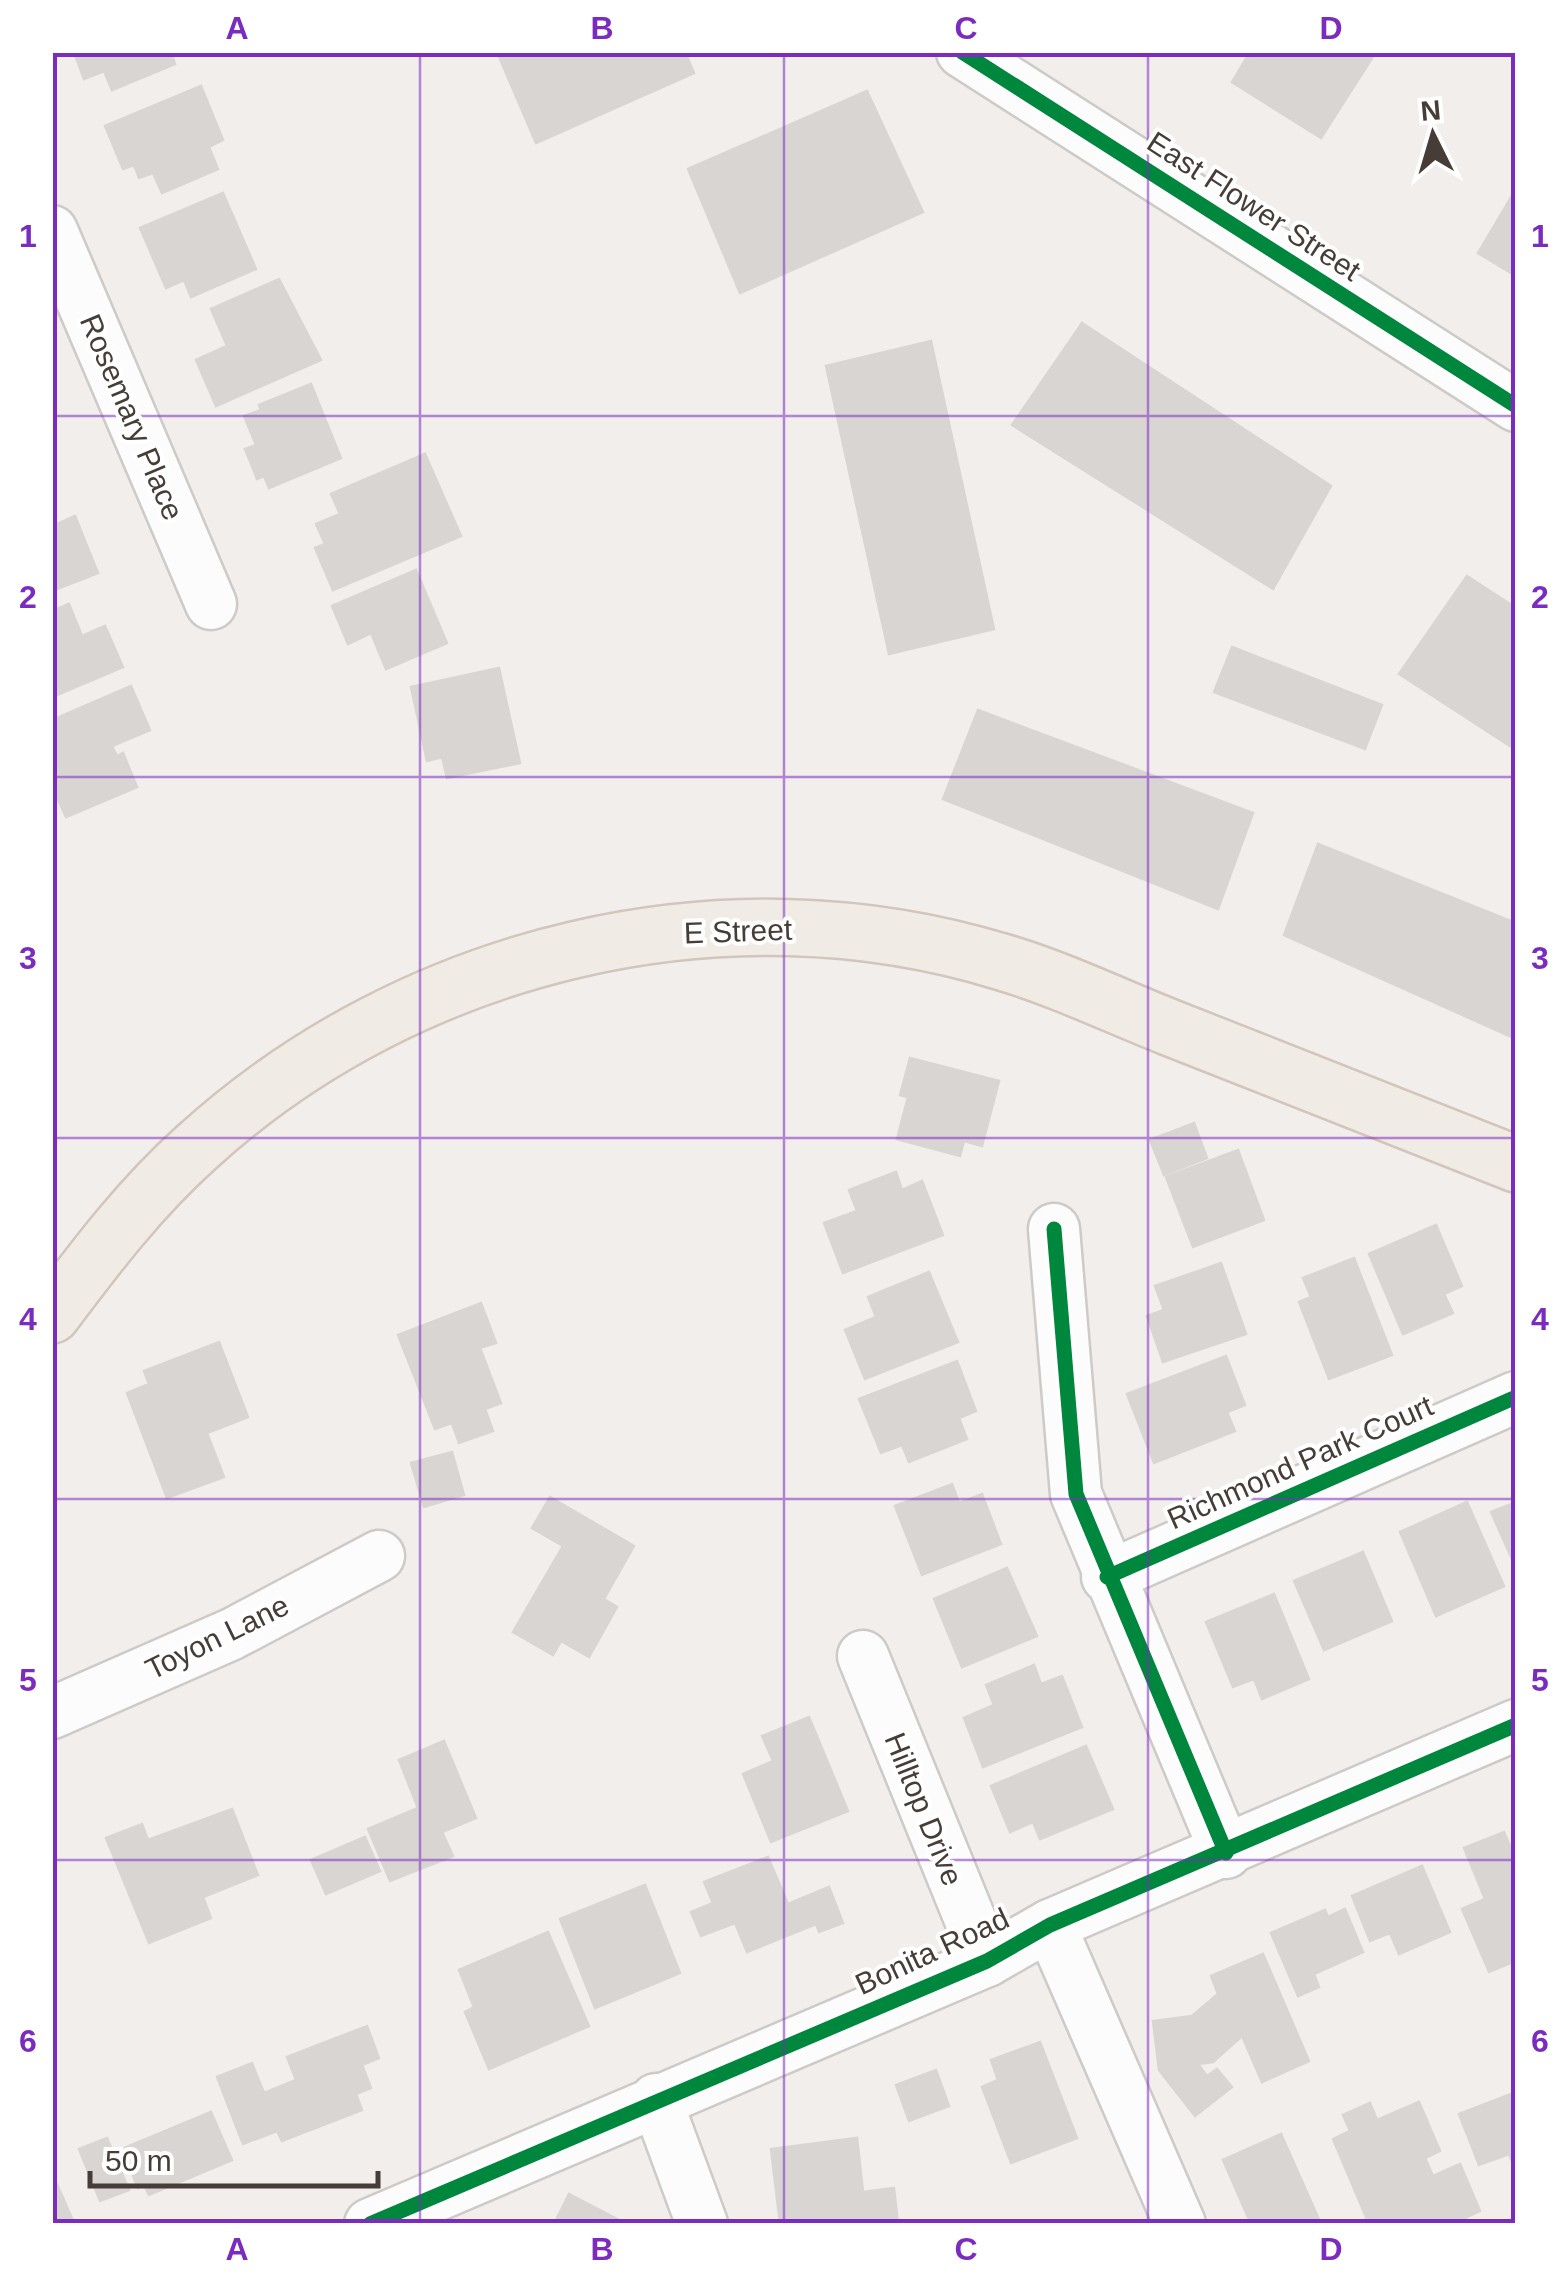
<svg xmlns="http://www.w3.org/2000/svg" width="1568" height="2276" font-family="Arial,sans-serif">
<rect width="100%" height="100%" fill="#f1eeec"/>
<g fill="#d9d5d3" stroke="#d9d5d2" stroke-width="2.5">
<polygon points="74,52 171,52 175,64 112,90 104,71 84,79"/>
<polygon points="497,52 685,52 694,73 536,143"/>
<polygon points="1250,52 1376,52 1321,138 1232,82"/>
<polygon points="201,86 223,140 209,147 218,169 162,193 153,173 139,178 134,165 123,169 105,126"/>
<polygon points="867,91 923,212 740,293 688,169"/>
<polygon points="1516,189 1516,276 1478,253"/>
<polygon points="223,193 256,269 191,297 184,280 166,288 140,228"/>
<polygon points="279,279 321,360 216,406 196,360 227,346 211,309"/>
<polygon points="1082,323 1331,486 1273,589 1012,425"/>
<polygon points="931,341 994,629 889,654 826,366"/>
<polygon points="311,384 341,458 269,488 264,476 257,479 245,449 256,445 244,416 261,410 259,405"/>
<polygon points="425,454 461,536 333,590 315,548 325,544 316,524 340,514 331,494"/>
<polygon points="75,516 98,573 52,591 52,520 55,525"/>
<polygon points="416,570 447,643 386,669 371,633 348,644 332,606"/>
<polygon points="1467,576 1516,608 1516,750 1399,674"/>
<polygon points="69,604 82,636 105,626 123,667 52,697 52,611"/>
<polygon points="1232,647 1382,705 1365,749 1214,692"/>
<polygon points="499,668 520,763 447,778 442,757 427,761 411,687"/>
<polygon points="131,686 150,730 112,746 117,756 123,753 137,787 66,817 52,786 52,720"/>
<polygon points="978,710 1253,813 1218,909 943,799"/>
<polygon points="1318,844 1516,923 1516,1039 1284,935"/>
<polygon points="910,1058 999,1081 982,1146 964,1141 960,1156 897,1139 908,1097 900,1095"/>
<polygon points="1194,1123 1207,1158 1164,1175 1150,1140"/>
<polygon points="1238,1150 1264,1220 1193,1247 1166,1177"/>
<polygon points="896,1172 902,1190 922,1181 943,1235 843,1273 824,1223 857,1211 849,1190"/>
<polygon points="1436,1225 1462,1286 1444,1294 1453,1313 1403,1334 1369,1254"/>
<polygon points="1354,1258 1392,1355 1329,1379 1299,1302 1311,1297 1303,1278"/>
<polygon points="1221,1263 1246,1334 1163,1362 1147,1316 1164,1310 1155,1286"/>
<polygon points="929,1272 958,1342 865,1379 845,1330 876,1317 868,1297"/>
<polygon points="481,1303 496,1343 480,1348 501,1403 485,1409 493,1431 459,1443 452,1423 435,1429 398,1335"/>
<polygon points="219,1342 248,1417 207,1433 224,1477 167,1498 127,1393 149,1384 144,1371"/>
<polygon points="1226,1356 1245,1405 1227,1412 1235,1431 1154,1463 1127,1394"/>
<polygon points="957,1361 976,1411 959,1418 967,1439 909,1462 902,1445 881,1453 859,1399"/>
<polygon points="452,1452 464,1495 424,1507 411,1463"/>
<polygon points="952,1484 959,1503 982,1494 1001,1544 922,1575 895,1506"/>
<polygon points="550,1497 634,1546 604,1599 617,1607 589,1657 561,1641 553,1655 513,1632 563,1546 532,1528"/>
<polygon points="1467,1502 1504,1586 1436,1616 1400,1532"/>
<polygon points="1516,1502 1516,1568 1491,1512"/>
<polygon points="1363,1552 1392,1621 1324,1650 1294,1581"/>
<polygon points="1007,1568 1037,1636 962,1667 934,1599"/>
<polygon points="1274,1594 1309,1679 1262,1699 1254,1679 1233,1687 1206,1622"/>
<polygon points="1034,1665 1041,1684 1062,1676 1082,1727 983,1767 964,1718 994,1705 986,1685"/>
<polygon points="809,1717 848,1811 771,1842 743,1774 773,1761 762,1736"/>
<polygon points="444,1741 476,1818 442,1832 453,1856 390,1881 368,1829 418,1808 399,1760"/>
<polygon points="1086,1746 1113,1809 1040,1839 1033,1822 1010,1832 991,1786"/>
<polygon points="232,1809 258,1875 203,1897 211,1918 149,1943 106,1838 142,1824 148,1840"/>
<polygon points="1504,1832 1516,1860 1516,1961 1489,1972 1462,1909 1485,1899 1464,1848"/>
<polygon points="365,1837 380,1871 326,1894 311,1860"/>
<polygon points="768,1857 788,1904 829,1887 843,1923 819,1932 816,1924 747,1952 735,1923 701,1936 691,1912 713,1903 704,1882"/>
<polygon points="1422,1866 1450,1932 1399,1954 1390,1933 1370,1941 1352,1896"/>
<polygon points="645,1885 680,1973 595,2008 560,1919"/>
<polygon points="1345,1909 1363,1952 1314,1974 1319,1987 1298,1996 1271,1933 1325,1910 1328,1917"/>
<polygon points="548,1932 589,2026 489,2069 465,2012 474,2007 459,1970"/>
<polygon points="1263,1954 1309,2061 1262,2082 1242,2036 1213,2062 1198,2064 1207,2076 1217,2069 1232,2087 1195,2116 1159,2070 1153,2021 1192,2016 1218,1994 1211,1976"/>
<polygon points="367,2026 379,2058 362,2065 371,2088 356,2094 362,2110 282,2141 277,2131 243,2144 217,2077 252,2063 264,2093 296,2080 287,2057"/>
<polygon points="1040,2042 1077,2138 1011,2163 982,2087 998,2080 991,2060"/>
<polygon points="936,2070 949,2106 909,2121 896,2085"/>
<polygon points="1516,2092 1516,2171 1509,2154 1479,2165 1459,2114"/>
<polygon points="1419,2102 1440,2151 1425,2158 1433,2176 1460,2164 1480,2211 1452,2224 1369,2224 1333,2139 1350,2131 1343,2115 1370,2103 1377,2120"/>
<polygon points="211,2112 232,2160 149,2195 144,2185 138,2188 122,2149"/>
<polygon points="1281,2134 1321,2224 1251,2224 1223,2160"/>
<polygon points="107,2138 129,2190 100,2201 79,2149"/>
<polygon points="857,2138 863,2192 894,2188 898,2224 780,2224 771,2149"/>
<polygon points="52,2173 74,2223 73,2224 52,2224"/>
<polygon points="569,2194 627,2224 554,2224"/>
</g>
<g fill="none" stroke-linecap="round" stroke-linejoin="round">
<g stroke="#cdcac8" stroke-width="55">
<g id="minor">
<polyline points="962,52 1516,406"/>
<polyline points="52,231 211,604"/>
<polyline points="1054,1229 1076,1494 1226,1853"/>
<polyline points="1107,1577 1516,1397"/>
<polyline points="863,1656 987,1961"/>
<polyline points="52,1713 232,1634 379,1556"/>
<polyline points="1050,1925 1180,2224"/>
<polyline points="656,2099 702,2224"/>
<polyline points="370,2224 987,1961 1050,1925 1516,1725"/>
</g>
</g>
<g stroke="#d2c5bb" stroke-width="60">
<path id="major" d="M52 1315C97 1255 141 1197 197 1147 411 952 725 877 1002 962 1060 979 1115 1006 1171 1028 1286 1073 1401 1118 1516 1164"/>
</g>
<use href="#minor" stroke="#fdfcfc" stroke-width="50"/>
<use href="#major" stroke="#f0ebe5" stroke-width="55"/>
<g stroke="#fff" stroke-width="21">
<g id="cycleway">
<polyline points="962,52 1516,406"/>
<polyline points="1054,1229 1076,1494 1226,1853"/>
<polyline points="1107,1577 1516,1397"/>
<polyline points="370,2224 987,1961 1050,1925 1516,1725"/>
</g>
</g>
<use href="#cycleway" stroke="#00873e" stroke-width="15"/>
</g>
<path fill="none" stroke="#7b2cbf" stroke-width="2.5" stroke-opacity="0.55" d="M420 52V2224M784 52V2224M1148 52V2224M52 416H1516M52 777H1516M52 1138H1516M52 1499H1516M52 1860H1516"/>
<g text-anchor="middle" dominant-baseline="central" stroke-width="8" stroke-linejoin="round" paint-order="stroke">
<g font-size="30" fill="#463d38" stroke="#fff">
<text transform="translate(1254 206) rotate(33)">East Flower Street</text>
<text transform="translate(132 417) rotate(67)">Rosemary Place</text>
<text transform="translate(738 931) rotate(-2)">E Street</text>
<text transform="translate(1300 1462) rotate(-24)">Richmond Park Court</text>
<text transform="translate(217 1637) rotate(-26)">Toyon Lane</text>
<text transform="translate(924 1809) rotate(68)">Hilltop Drive</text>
<text transform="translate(932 1951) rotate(-25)">Bonita Road</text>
</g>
</g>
<rect width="1568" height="2276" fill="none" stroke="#ffffff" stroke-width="110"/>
<g transform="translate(1433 135) rotate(355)" stroke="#ffffff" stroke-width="8" paint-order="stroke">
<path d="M0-8L18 38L0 25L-18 38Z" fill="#463d38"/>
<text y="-15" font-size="28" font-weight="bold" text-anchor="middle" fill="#463d38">N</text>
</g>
<path d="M90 2171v15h288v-15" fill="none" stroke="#463d38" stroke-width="5"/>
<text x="105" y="2171" font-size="30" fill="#463d38" stroke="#ffffff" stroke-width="8" paint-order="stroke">50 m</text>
<rect x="55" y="55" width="1458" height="2166" fill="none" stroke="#7b2cbf" stroke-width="4"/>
<g font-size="32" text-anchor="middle" font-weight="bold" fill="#7b2cbf">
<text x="237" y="39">A</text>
<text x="602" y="39">B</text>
<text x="966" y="39">C</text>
<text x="1331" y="39">D</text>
<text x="28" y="247">1</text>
<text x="1540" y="247">1</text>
<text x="28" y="608">2</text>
<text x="1540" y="608">2</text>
<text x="28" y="969">3</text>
<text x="1540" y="969">3</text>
<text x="28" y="1330">4</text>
<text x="1540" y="1330">4</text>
<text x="28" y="1691">5</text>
<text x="1540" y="1691">5</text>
<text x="28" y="2052">6</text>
<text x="1540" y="2052">6</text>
<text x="237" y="2260">A</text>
<text x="602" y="2260">B</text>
<text x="966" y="2260">C</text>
<text x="1331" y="2260">D</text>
</g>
</svg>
